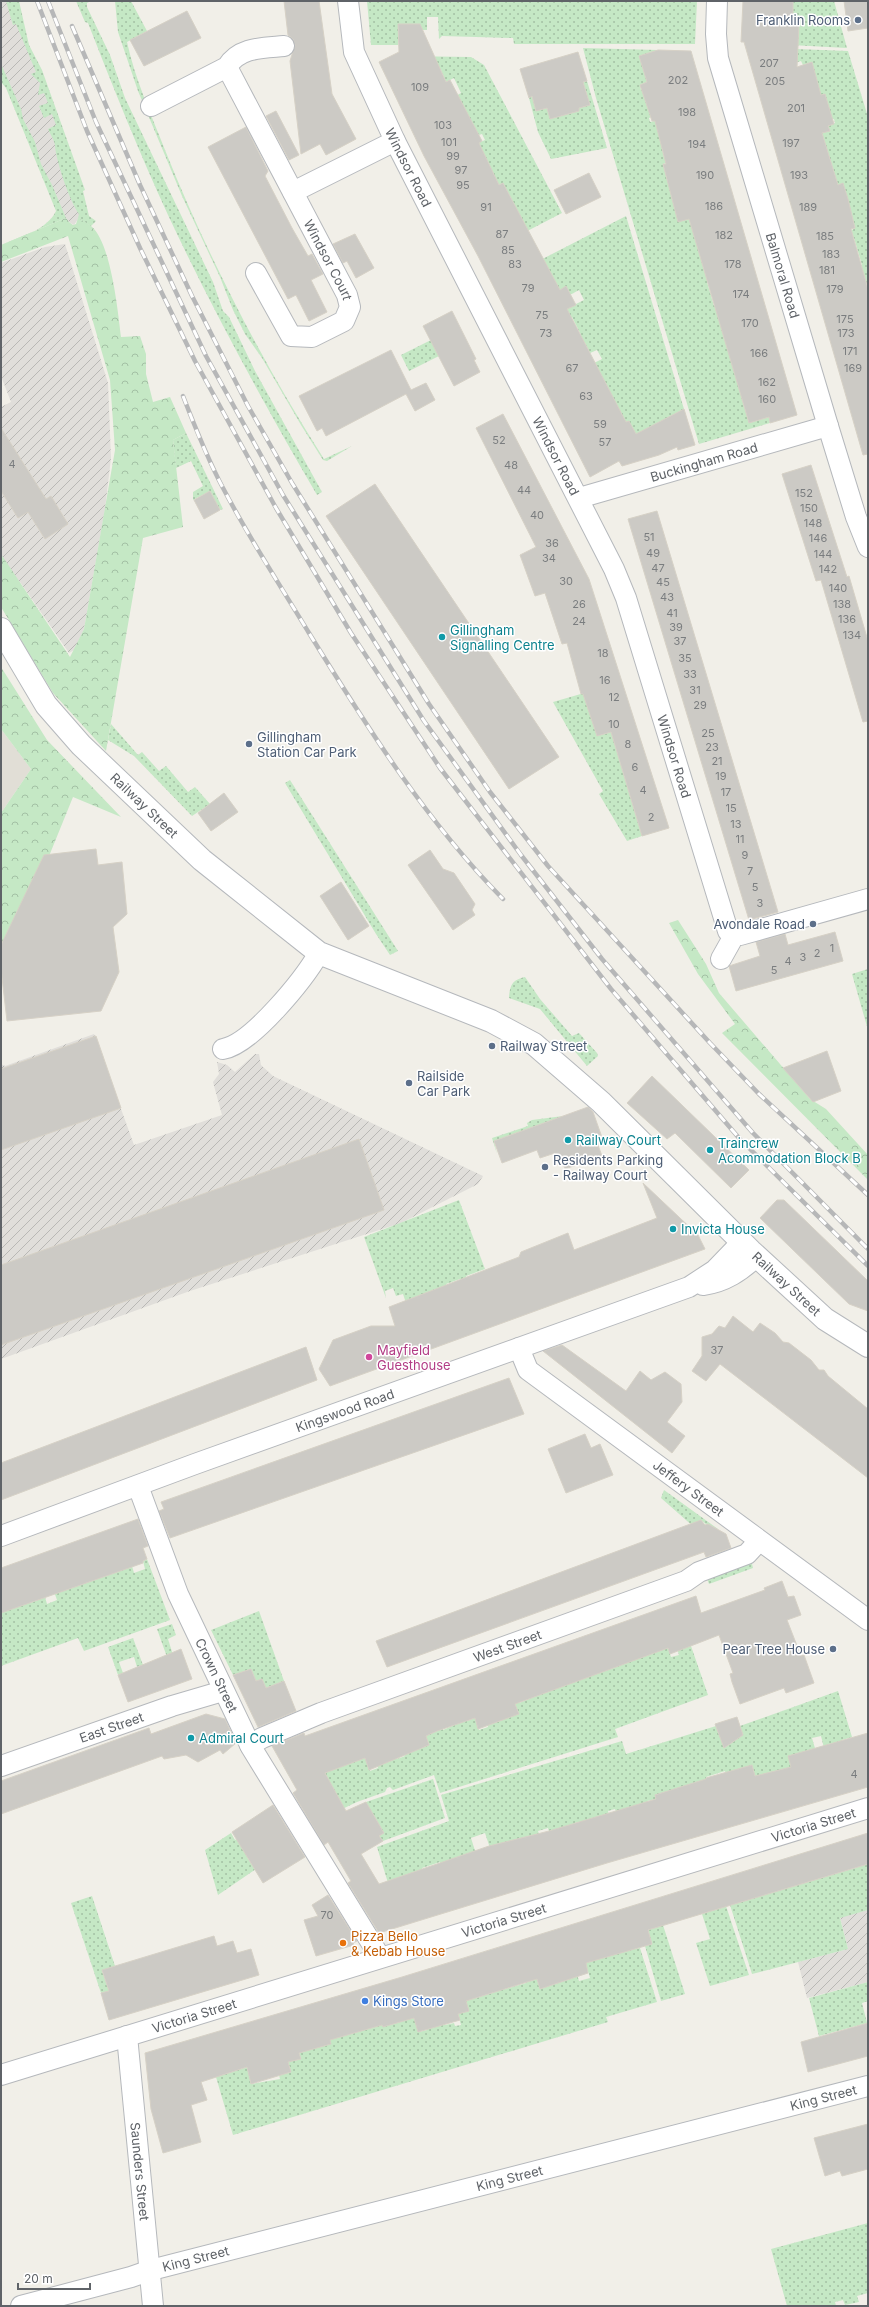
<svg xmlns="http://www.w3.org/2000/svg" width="869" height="2307" font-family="Inter,sans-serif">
<defs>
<pattern id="industrial-furrows" width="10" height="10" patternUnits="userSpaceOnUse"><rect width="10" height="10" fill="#e0deda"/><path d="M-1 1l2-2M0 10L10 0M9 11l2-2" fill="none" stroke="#b9b8b5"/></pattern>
<pattern id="grass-dots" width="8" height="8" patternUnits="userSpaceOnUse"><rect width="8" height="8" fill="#c5e8c5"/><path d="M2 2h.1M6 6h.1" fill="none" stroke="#a3c0a4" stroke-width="1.8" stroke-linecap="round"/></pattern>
<pattern id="forest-crowns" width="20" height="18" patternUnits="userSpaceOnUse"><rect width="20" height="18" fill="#c5e8c5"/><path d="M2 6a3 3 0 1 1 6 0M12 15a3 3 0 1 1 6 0" fill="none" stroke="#a3c0a4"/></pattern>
</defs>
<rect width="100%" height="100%" fill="#f1efe8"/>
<g fill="url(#industrial-furrows)">
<polygon points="1,1 10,1 66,144 87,219 91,226 78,219 74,225 69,222 66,218 62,219 1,70"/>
<polygon points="65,244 108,383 111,458 105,509 84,629 74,650 69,653 20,582 1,564 1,407 11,402 1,376 1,263 45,247"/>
<polygon points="94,1034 134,1145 222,1115 213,1082 219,1074 217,1062 227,1065 235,1072 255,1054 259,1054 261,1065 273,1076 483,1176 478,1184 401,1223 190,1291 1,1359 1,1064 5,1066"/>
<polygon points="868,1910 868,1982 807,1998 798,1962 848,1949 840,1917"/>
</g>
<polygon fill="#e1ded6" points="1,729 31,769 1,813"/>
<g fill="url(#grass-dots)">
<path d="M6 1H19L29 45 42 70 85 190 83 191 89 216 96 221 91 226 78 218 79 214C70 202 56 161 55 146 55 141 50 134 48 129L56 125 52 114 44 118 39 106 48 103 44 93 38 95 40 83 31 74 36 72 16 24 13 25 12 22Z"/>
<path d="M76 1H91L87 3V7L110 55 125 98 213 282 223 311 229 317 255 371 322 492 317 495C264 404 213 311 168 215 139 152 113 87 88 23L85 22Z"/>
<path d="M115 1H131L147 31 127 42C135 79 151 114 165 150 208 257 262 362 324 459L352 446 327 461 323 460 301 425 262 358 245 334 233 310 220 277 182 196 138 91 118 32Z"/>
<polygon points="367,1 697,1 695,44 514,44 513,38 442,36 439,39 438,17 427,17 427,30 413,30 413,24 398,24 398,45 371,45"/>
<polygon points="793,1 834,1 847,48 772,44 772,39 798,40 799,24 793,23"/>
<polygon points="583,48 658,50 639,56 647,82 640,85 641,90 648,88 656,115 649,118 650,122 658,120 665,147 662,149 664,157 690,156 663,164 667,180 699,187 671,195 678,221 707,213 717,247 699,253 706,276 726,277 707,282 714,306 734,300 742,399 749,423 769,417 770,423 699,444 596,98"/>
<polygon points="770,48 848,51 868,117 868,289 864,275 841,272 862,265 854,238 832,244 855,228 843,184 838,185 822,133 830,131 828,126 835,123 834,119 819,123 828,105 825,94 811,98 812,62 803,65 801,61 789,65"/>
<polygon points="402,56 471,57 484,65 562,213 506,242 512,200 503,183 499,185 478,143 485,140 482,134 479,135 454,97 461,93 454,78 446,82 441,70 432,74"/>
<path d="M1 64 21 109 23 119 35 142 41 164 52 185 66 218 1 245C19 238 47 230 56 211L6 88 1 82Z"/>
<polygon points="587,81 607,148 551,159 538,132 529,98 532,96 536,111 547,108 550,119 579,111 579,108 590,105 583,82"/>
<polygon points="626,216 684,409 636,435 628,421 605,433 609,390 600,373 574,373 602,359 597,350 590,353 585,343 565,354 560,346 581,335 572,317 551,328 546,319 584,300 579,290 570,295 566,287 558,291 521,270"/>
<polygon points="431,340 439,356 409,371 401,355"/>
<polygon points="186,433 223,509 220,510 210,491 193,500 193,492 203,486 191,461 176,468 173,440"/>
<polygon points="598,689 592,720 597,736 611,732 642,836 627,841 599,794 603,791 553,702"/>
<polygon points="111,724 138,755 142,752 159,771 166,766 188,792 195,787 210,804 192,816 134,756 108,740"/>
<polygon points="290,780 398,951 390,955 376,934 285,783"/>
<polygon points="868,969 868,1030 852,974"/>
<path d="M525 977 540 999 572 1036 579 1033 597 1053 598 1056 587 1066 540 1009 509 998C510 985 512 980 525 977Z"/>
<polygon points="563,1116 494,1141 497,1154 492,1138 528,1126 527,1123 532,1120"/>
<polygon points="459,1200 485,1269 466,1276 474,1298 469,1300 460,1279 446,1284 455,1307 406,1303 403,1294 396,1296 393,1288 385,1291 386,1298 364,1237"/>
<polygon points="664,1490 718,1529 710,1532 707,1525 701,1520 695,1528 661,1498"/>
<polygon points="147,1559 170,1620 84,1651 78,1638 1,1666 1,1605 26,1591 30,1603 45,1597 47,1604 57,1600 51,1583 62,1579 66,1590 132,1566 134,1573 145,1569 143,1561"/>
<polygon points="751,1560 753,1568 709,1584 706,1576"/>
<polygon points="259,1611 284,1681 266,1688 262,1679 256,1681 251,1669 233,1675 211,1630"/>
<polygon points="172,1624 176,1635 168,1639 173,1655 167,1657 157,1629"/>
<polygon points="664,1637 671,1657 679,1655 676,1645 691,1646 708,1695 615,1729 618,1737 440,1793 434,1775 393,1790 390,1787 387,1788 385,1792 357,1802 338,1811 325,1773 352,1750 356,1761 365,1758 370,1771 378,1768 369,1744 389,1737 397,1759 405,1756 401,1744 421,1748 429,1745 426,1736 437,1731 433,1721 438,1719 443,1730 459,1723 463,1710 467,1721 475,1718 479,1730 488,1727 483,1715 519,1714 511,1693 519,1703 539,1695 535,1684"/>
<polygon points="133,1638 143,1665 137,1667 134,1657 119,1662 123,1673 118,1675 108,1647"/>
<polygon points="838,1691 852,1737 842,1740 848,1761 825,1752 821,1736 812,1738 817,1755 794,1777 786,1779 784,1769 774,1772 758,1788 752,1765 727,1780 725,1771 706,1777 710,1791 672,1813 665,1792 655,1795 656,1799 647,1801 653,1820 619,1820 615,1809 608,1811 610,1819 581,1829 578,1822 575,1823 577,1830 551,1838 548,1828 538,1831 546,1853 490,1848 485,1833 471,1838 482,1873 448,1884 440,1862 422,1868 428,1890 392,1896 377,1847 449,1821 441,1795 622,1741 626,1754 716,1726 724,1748 743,1735 740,1726"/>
<polygon points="433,1779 445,1818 383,1841 379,1836 384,1833 374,1816 355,1827 366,1802"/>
<polygon points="251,1829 247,1857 252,1865 266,1856 269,1860 218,1895 205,1850 231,1833 235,1840"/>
<polygon points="868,1864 868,1910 840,1918 848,1949 752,1974 730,1905"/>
<polygon points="92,1896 115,1966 102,1971 109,1991 101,1993 71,1903"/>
<polygon points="726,1906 749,1975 710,1986 696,1943 710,1939 702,1914"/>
<polygon points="663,1925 685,1994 661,2001 645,1946 652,1944 648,1930"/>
<polygon points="630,1936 635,1949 640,1948 657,2002 606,2017 608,2022 233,2135 216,2077 247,2067 251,2084 280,2079 279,2075 291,2072 281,2040 293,2061 301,2059 298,2048 319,2047 331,2044 327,2029 379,2013 383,2027 400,2022 410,2004 419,2032 427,2030 418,2001 437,1997 445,2025 454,2023 455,2026 461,2025 458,2014 462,1989 476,1998 495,1992 492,1979 501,1976 505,1989 526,1983 533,1967 540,1989 576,1971 579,1981 590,1978 582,1951"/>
<polygon points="868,1982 868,2001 862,2003 867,2023 819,2036 809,1998"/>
<polygon points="868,2223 868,2293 857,2296 859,2302 845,2305 843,2300 835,2302 836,2306 787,2306 771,2249"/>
</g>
<g fill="url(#forest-crowns)">
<path d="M66 218 69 222 73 225 76 224 78 218C82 221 88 223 91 226 111 242 118 312 121 337L140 336 146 354V374L153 402 170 397 186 433 173 440 183 527 143 538 106 751 53 693 1 607V554L70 657 84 629 115 450 110 380 68 236 1 262V245Z"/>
<polygon points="1,667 47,740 121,817 73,797 32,898 1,962 1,813 31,769 1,729"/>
<polygon points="678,920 706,964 719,993 810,1099 826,1109 868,1155 868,1180 722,1033 735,1024 698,974 669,923"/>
</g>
<g fill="#cccac5" stroke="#d6d1c6">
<polygon points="284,1 319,1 332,94 356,139 326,155 320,144 301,154 290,61 295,45 293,39 288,35"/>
<polygon points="743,1 793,1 793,23 799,24 797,67 812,62 821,95 825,94 834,124 828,126 830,131 822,133 838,185 843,183 848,199 855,228 851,229 868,289 868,454 863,455 744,42 741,42"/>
<polygon points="844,1 868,1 868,28 848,31"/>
<polygon points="187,11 201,38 144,66 130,40"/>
<polygon points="398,24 420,24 446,82 450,80 482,141 479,143 499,185 503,183 560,290 566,286 576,305 567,309 626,422 629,421 636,434 684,409 695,445 678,450 677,447 659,455 622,466 619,461 590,477 478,256 424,156 379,62 399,52"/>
<polygon points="658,50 691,51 797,415 770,423 769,417 749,423 689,219 678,222 663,164 666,164 655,121 652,121 640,85 647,82 639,56"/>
<polygon points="578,52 587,81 583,82 590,105 579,108 579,111 550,119 547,108 536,111 532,96 529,98 520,69"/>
<polygon points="276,111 299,155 289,160 266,116"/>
<polygon points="246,127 268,171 265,176 292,228 308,256 312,254 323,274 311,280 327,312 309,321 296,295 288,299 208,147"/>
<polygon points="589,173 601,197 566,214 554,190"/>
<polygon points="355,234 374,268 356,278 347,261 343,263 333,244"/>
<polygon points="452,311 476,359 474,360 480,372 454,386 423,326"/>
<polygon points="391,350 411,390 426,383 435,400 415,411 406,394 326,436 322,428 317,431 299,396"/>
<polygon points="503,414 589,579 669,828 642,836 611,732 597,736 583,694 581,694 567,643 562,644 545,593 535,596 520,555 536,547 476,428"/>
<polygon points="1,428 46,499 51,496 68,524 45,539 28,512 18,518 1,491"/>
<polygon points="811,465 847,577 849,576 868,641 868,721 863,722 821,580 816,581 782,474"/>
<polygon points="375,484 559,757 509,789 326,516"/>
<polygon points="210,491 220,510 204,519 194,500"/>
<polygon points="657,511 778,912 749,920 628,519"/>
<polygon points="224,793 238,812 211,831 198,813"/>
<polygon points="96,849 98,865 122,862 127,914 113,927 119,972 101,1011 7,1021 1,969 1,945 44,855"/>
<polygon points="430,850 443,869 454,873 475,904 472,910 475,915 453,930 408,865"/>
<polygon points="341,882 369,926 348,940 320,896"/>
<polygon points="835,932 843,961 736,991 729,966 760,956 756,942 785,934 788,945"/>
<polygon points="96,1036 121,1108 1,1150 1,1069"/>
<polygon points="827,1051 841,1091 813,1102 783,1068"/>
<polygon points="652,1076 749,1170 731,1188 675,1133 667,1139 627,1103"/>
<polygon points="588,1107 593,1112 604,1143 598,1145 602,1156 565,1169 561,1159 556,1161 555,1153 540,1158 537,1150 502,1163 494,1141"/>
<polygon points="359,1139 384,1210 1,1345 1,1265"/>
<polygon points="643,1183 698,1235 705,1249 330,1386 319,1369 333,1340 371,1326 395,1326 389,1307 519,1257 521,1252 568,1233 574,1250 657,1218"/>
<polygon points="777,1200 784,1200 868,1281 868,1311 849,1304 760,1218"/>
<polygon points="733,1316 753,1332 760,1323 775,1333 783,1342 789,1343 811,1360 819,1370 824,1370 828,1376 868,1409 868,1478 720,1364 706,1381 692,1371 702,1356 702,1337 712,1334 719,1326 725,1328"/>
<polygon points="562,1345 626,1391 640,1371 651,1380 665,1372 681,1384 682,1402 667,1422 685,1436 672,1453 543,1351"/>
<polygon points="306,1347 317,1380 1,1500 1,1463"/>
<polygon points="509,1378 524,1414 170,1538 159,1511 164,1509 161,1502"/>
<polygon points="585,1434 591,1448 600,1444 613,1475 566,1493 548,1449"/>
<polygon points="138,1519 148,1546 143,1548 147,1559 143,1561 143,1563 1,1613 1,1568"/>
<polygon points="701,1520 705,1525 708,1524 726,1534 731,1548 706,1557 704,1552 387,1667 376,1641"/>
<polygon points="782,1581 788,1597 794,1596 801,1615 787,1620 801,1656 804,1655 814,1683 786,1693 784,1688 740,1704 732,1682 730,1674 733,1673 719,1635 670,1654 668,1648 515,1704 519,1714 478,1729 475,1718 437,1731 426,1736 429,1745 369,1770 365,1758 325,1773 346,1811 366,1802 384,1833 379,1836 383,1841 361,1854 379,1884 489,1846 549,1831 656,1799 655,1795 706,1779 706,1778 752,1765 755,1776 791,1767 788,1756 868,1733 868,1787 607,1863 379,1933 348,1883 351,1881 328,1842 324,1845 293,1793 297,1790 272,1746 304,1733 305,1736 696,1596 701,1613 765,1590 764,1588"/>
<polygon points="181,1649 192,1679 128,1702 118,1675"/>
<polygon points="251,1669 256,1681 262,1679 266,1688 284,1681 296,1711 258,1727 233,1675"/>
<polygon points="206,1714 225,1719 236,1743 223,1754 220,1750 198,1762 186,1755 164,1759 162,1756 1,1814 1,1781 149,1728 151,1734"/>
<polygon points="737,1717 743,1735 724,1748 715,1724"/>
<polygon points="273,1805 305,1857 263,1883 232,1832"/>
<polygon points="868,1833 868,1864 648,1930 652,1944 586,1963 588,1973 540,1989 537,1979 466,2001 469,2011 458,2014 460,2020 418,2032 414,2018 383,2027 382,2025 330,2040 331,2044 299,2053 301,2059 288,2062 291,2072 251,2084 247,2067 201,2082 207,2100 191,2105 201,2142 163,2153 151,2109 145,2053 402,1977"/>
<polygon points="328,1895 357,1941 353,1943 354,1945 316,1956 304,1920 318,1916 312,1905"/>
<polygon points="214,1936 217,1946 233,1941 237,1953 251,1949 259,1975 109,2020 101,1993 109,1991 102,1970"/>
<polygon points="868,2023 868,2056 808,2072 801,2042"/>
<polygon points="868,2124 868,2169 842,2176 840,2171 825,2176 814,2138"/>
</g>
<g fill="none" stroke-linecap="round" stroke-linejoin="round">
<g stroke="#b5b8bc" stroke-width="22">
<g id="minor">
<path id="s1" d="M348 1 354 52 395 141 614 569 626 598 728 931 740 935 868 899"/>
<path id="s2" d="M717 1 716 34 718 58 828 426 856 517 868 547"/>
<path id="s3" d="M227 67 347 295 350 307 344 321 312 337 291 336 256 273"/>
<path d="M151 106 227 67C239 47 263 48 284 46"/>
<polyline points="293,192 395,141"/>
<path id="s4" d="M579 498 828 426"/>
<polyline points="721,959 735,934"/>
<path d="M223 1049C252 1044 304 979 319 953"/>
<path d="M703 1285C725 1282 741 1271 757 1256"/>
<path id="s5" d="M519 1348 528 1370 868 1620"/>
<path id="s6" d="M138 1486 178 1594 251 1747 380 1957"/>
<path id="s7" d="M1 1536 195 1464 689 1287 715 1270 742 1242"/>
<path id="s8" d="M250 1745 262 1738 321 1713 686 1581 699 1572 747 1554 759 1541"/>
<path id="s9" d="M1 1766 172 1706 223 1691"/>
<path id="s10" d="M127 2036 153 2306"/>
<path id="s11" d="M1 2075 868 1808"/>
<path id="s12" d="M21 2306 131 2277 151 2270 868 2086"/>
</g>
</g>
<g stroke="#b5b8bc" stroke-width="24">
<g id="tertiary">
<path id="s13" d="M1 629 46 705 81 745 202 860 319 953 491 1021 534 1044 601 1102 751 1251 825 1319 868 1346"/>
</g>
</g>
<use href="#minor" stroke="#fff" stroke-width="20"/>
<use href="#tertiary" stroke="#fff" stroke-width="22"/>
<g stroke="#b6b7b8" stroke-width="4.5">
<g id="rail">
<polyline points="37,1 87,131 140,248 195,361 276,508 351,633 440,768 611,989 739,1138 868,1266"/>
<polyline points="48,1 96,122 206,356 283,495 424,721 521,855 602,959 753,1133 868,1249"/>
<polyline points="72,26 140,185 192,296 248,406 292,483 429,704 490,792 548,866 710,1043 759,1094 868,1195"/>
<path d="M183 396C195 427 207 458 223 488 249 538 280 585 309 633 367 727 426 821 503 899"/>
</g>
</g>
<use href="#rail" stroke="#fff" stroke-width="3" stroke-dasharray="9" stroke-linecap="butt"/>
</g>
<g fill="#5c6f8a" stroke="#fff" stroke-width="1.5">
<circle cx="858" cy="20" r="4"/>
<circle cx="249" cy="744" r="4"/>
<circle cx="813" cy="924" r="4"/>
<circle cx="492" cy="1046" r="4"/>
<circle cx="409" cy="1083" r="4"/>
<circle cx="545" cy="1167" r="4"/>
<circle cx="833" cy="1649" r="4"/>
</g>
<g fill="#0f9aa8" stroke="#fff" stroke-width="1.5">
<circle cx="442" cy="637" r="4"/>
<circle cx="568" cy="1140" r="4"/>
<circle cx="710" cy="1150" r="4"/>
<circle cx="673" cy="1229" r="4"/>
<circle cx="191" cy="1738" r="4"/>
</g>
<circle fill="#d1479c" stroke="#fff" stroke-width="1.5" cx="369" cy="1357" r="4"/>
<circle fill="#e8710a" stroke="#fff" stroke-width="1.5" cx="343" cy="1943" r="4"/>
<circle fill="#3f7fe0" stroke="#fff" stroke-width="1.5" cx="365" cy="2001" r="4"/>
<g text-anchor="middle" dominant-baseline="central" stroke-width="3" stroke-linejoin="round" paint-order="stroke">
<g font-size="11" fill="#7a7d7f">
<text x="769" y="63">207</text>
<text x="678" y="80">202</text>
<text x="775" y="81">205</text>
<text x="420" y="87">109</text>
<text x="796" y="108">201</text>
<text x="687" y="112">198</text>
<text x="443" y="125">103</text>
<text x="449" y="142">101</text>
<text x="791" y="143">197</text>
<text x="697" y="144">194</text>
<text x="453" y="156">99</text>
<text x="461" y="170">97</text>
<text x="705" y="175">190</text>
<text x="799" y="175">193</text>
<text x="463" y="185">95</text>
<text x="714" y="206">186</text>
<text x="486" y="207">91</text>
<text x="808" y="207">189</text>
<text x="502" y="234">87</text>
<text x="724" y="235">182</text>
<text x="825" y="236">185</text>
<text x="508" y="250">85</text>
<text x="831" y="254">183</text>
<text x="515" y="264">83</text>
<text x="733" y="264">178</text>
<text x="827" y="270">181</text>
<text x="528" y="288">79</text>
<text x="835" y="289">179</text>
<text x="741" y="294">174</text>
<text x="542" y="315">75</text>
<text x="845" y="319">175</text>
<text x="750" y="323">170</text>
<text x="546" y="333">73</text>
<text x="846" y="333">173</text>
<text x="850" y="351">171</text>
<text x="759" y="353">166</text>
<text x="572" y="368">67</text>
<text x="853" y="368">169</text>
<text x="767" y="382">162</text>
<text x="586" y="396">63</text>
<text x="767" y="399">160</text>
<text x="600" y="424">59</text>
<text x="499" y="440">52</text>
<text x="605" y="442">57</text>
<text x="12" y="464">4</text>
<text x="511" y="465">48</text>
<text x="524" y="490">44</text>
<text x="804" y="493">152</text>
<text x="809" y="508">150</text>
<text x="537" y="515">40</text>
<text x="813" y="523">148</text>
<text x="649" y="537">51</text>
<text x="818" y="538">146</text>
<text x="552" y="543">36</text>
<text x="653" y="553">49</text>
<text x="823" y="554">144</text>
<text x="549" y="558">34</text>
<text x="658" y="568">47</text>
<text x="828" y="569">142</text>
<text x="566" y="581">30</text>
<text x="663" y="582">45</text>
<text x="838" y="588">140</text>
<text x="667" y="597">43</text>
<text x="579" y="604">26</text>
<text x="842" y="604">138</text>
<text x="672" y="613">41</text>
<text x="847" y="619">136</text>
<text x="579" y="621">24</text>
<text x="676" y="627">39</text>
<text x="852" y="635">134</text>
<text x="680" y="641">37</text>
<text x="603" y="653">18</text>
<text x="685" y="658">35</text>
<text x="690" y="674">33</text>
<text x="605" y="680">16</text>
<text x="695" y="690">31</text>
<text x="614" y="697">12</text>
<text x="700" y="705">29</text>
<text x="614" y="724">10</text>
<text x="708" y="733">25</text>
<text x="628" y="744">8</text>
<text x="712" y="747">23</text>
<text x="717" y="761">21</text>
<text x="635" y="767">6</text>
<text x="721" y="776">19</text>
<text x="643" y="790">4</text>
<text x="726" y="792">17</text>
<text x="731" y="808">15</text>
<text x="651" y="817">2</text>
<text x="736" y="824">13</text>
<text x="740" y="839">11</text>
<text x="745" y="855">9</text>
<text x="750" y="871">7</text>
<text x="755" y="887">5</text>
<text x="760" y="903">3</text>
<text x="832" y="948">1</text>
<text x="817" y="953">2</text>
<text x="803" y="957">3</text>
<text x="788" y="961">4</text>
<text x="774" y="970">5</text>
<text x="717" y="1350">37</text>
<text x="854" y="1774">4</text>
<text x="327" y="1915">70</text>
</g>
<g font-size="13" fill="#4e5e75" stroke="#fff" text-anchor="start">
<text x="850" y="20" text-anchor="end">Franklin Rooms</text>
<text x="257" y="737">Gillingham<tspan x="257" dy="15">Station Car Park</tspan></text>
<text x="805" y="924" text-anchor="end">Avondale Road</text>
<text x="500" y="1046">Railway Street</text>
<text x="417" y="1076">Railside<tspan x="417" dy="15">Car Park</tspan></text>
<text x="553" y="1160">Residents Parking<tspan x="553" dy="15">- Railway Court</tspan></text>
<text x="825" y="1649" text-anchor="end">Pear Tree House</text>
</g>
<g font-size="13" fill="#5f6368" stroke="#fff">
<text stroke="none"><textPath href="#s1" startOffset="179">Windsor Road</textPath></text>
<text stroke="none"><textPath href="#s3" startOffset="218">Windsor Court</textPath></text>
<text stroke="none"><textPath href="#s2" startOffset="284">Balmoral Road</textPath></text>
<text stroke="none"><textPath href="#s1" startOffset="503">Windsor Road</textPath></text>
<text stroke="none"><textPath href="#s4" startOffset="130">Buckingham Road</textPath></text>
<text stroke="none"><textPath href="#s1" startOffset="827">Windsor Road</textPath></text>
<text stroke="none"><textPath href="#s13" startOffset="229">Railway Street</textPath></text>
<text stroke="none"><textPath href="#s13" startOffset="1040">Railway Street</textPath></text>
<text stroke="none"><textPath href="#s7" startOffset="366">Kingswood Road</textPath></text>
<text stroke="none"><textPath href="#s5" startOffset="223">Jeffery Street</textPath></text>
<text stroke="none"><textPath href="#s8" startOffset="276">West Street</textPath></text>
<text stroke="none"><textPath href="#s6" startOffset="205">Crown Street</textPath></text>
<text stroke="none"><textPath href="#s9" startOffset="117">East Street</textPath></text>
<text stroke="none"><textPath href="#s11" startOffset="850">Victoria Street</textPath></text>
<text stroke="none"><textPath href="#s11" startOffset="526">Victoria Street</textPath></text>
<text stroke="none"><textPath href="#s11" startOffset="202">Victoria Street</textPath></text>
<text stroke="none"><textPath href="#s12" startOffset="829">King Street</textPath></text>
<text stroke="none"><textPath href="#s10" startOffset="136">Saunders Street</textPath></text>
<text stroke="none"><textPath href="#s12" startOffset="505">King Street</textPath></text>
<text stroke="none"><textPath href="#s12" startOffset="181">King Street</textPath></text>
</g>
<g font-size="13" fill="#0d838f" stroke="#fff" text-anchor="start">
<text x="450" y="630">Gillingham<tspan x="450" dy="15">Signalling Centre</tspan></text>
<text x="576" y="1140">Railway Court</text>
<text x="718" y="1143">Traincrew<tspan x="718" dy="15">Acommodation Block B</tspan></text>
<text x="681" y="1229">Invicta House</text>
<text x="199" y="1738">Admiral Court</text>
</g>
<g font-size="13" fill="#b23c85" stroke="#fff" text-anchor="start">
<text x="377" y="1350">Mayfield<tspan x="377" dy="15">Guesthouse</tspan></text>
</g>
<g font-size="13" fill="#c56008" stroke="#fff" text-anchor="start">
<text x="351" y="1936">Pizza Bello<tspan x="351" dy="15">&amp; Kebab House</tspan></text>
</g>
<g font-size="13" fill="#366cbe" stroke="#fff" text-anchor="start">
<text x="373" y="2001">Kings Store</text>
</g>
</g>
<rect width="869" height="2307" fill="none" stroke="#5f6368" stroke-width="4"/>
<path d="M18 2283v6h72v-6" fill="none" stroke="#5f6368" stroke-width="2"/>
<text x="24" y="2283" font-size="12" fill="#5f6368" stroke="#ffffff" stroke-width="3" paint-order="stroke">20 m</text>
</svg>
